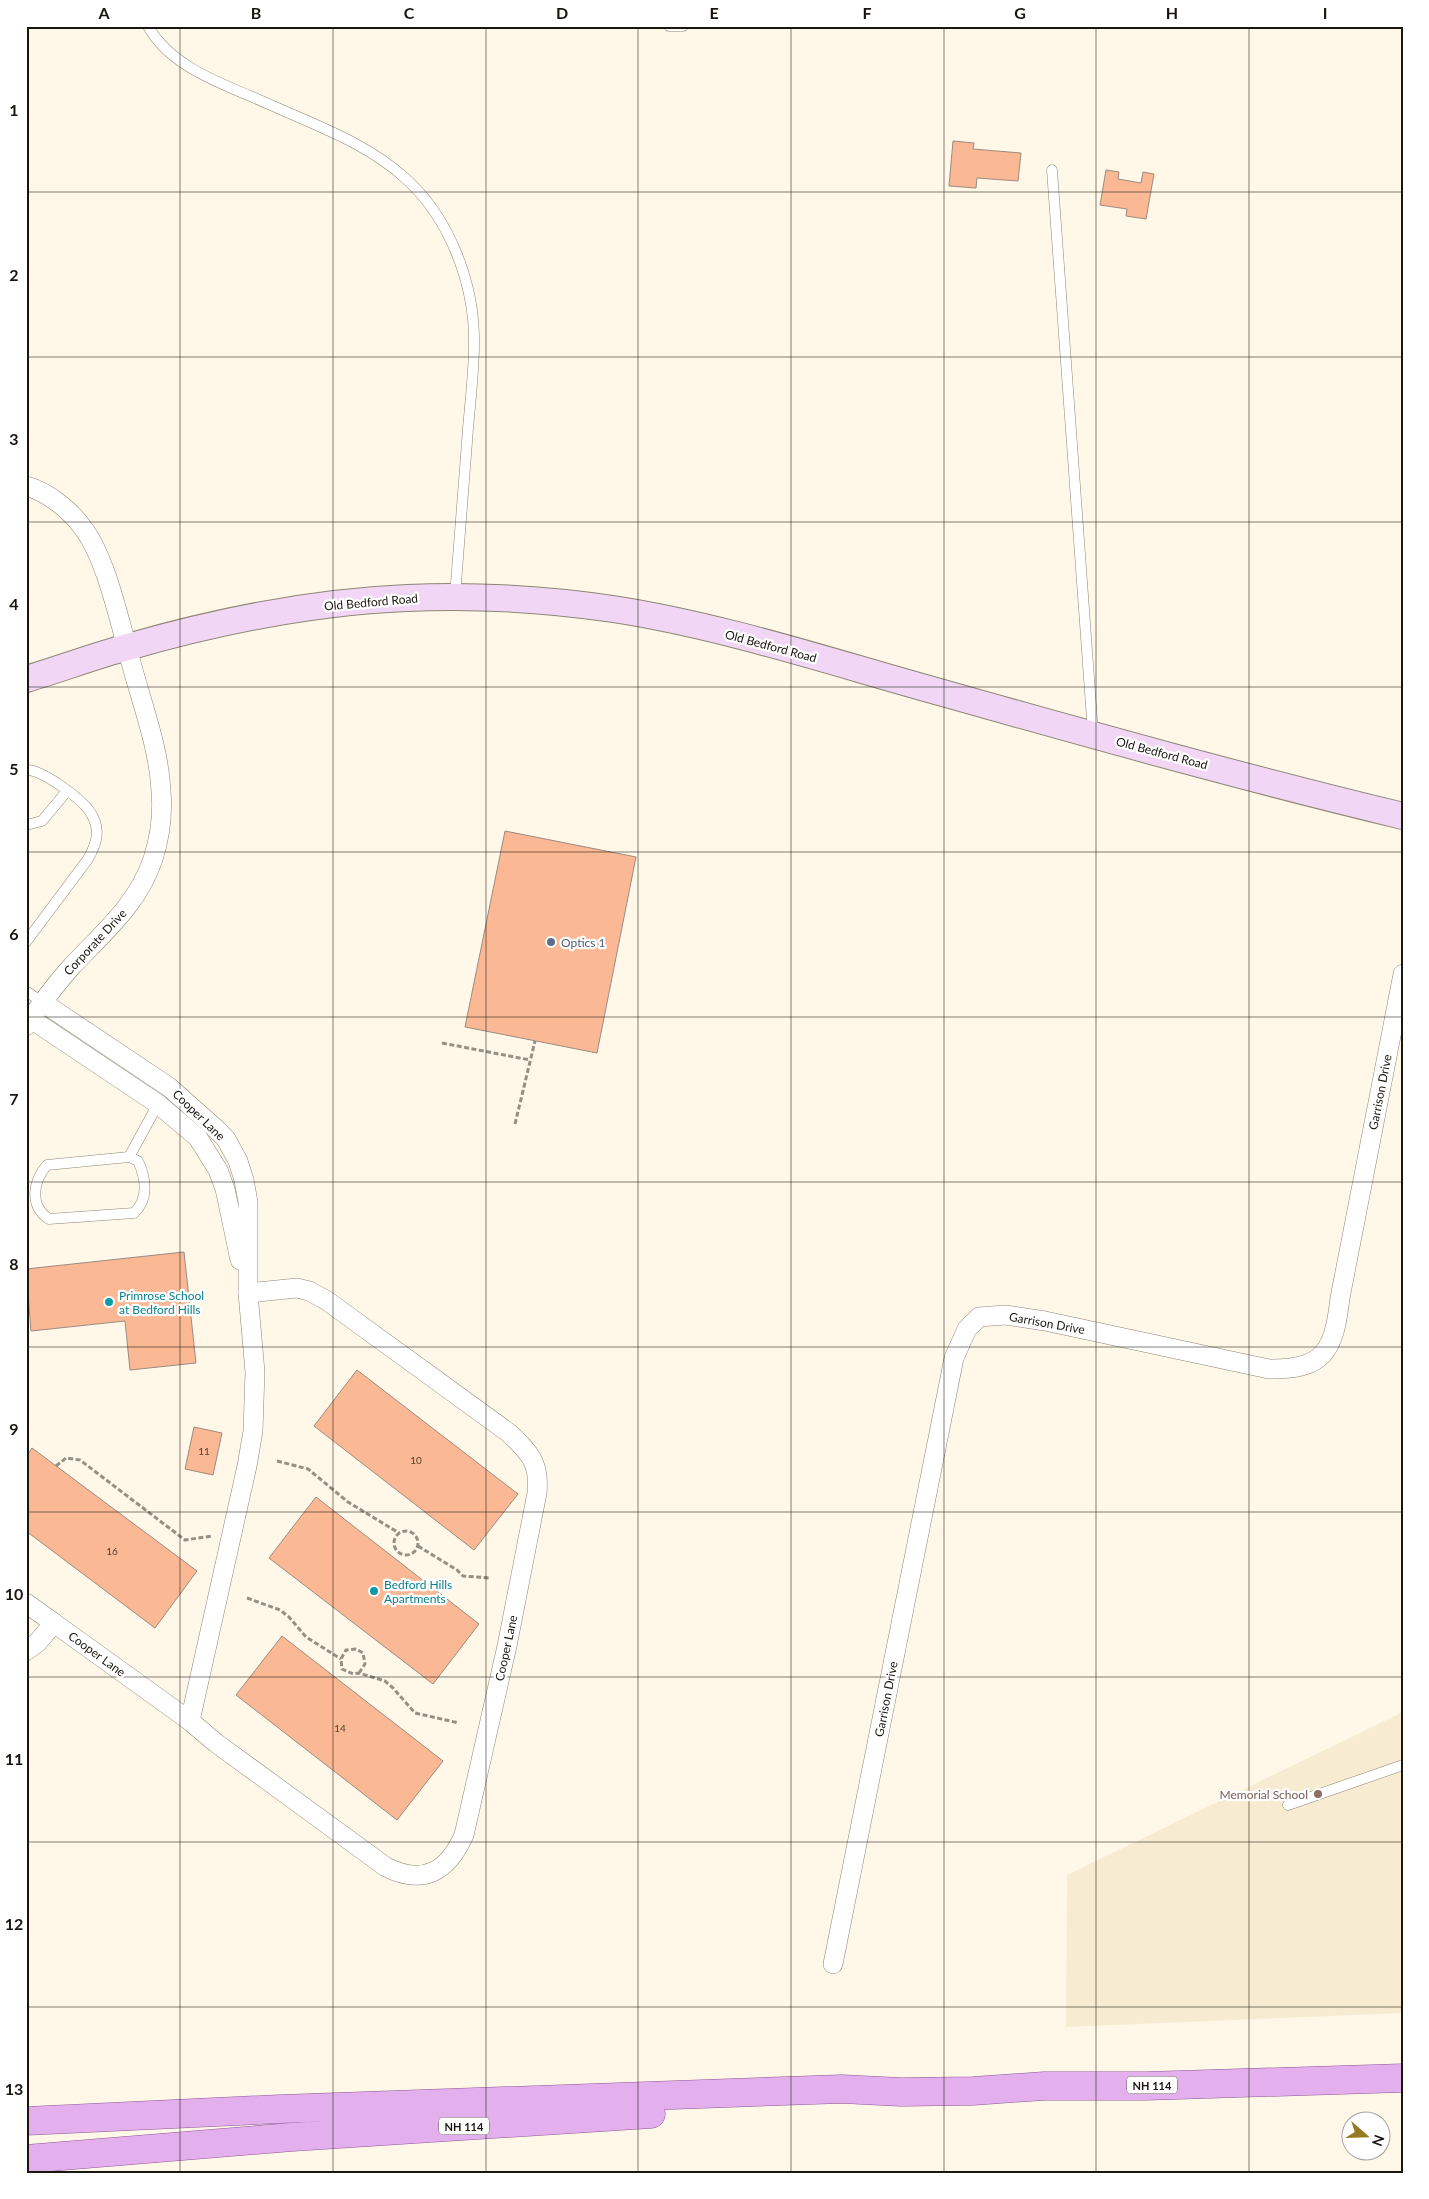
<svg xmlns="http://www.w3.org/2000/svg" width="1429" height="2199" font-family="Lato,sans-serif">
<rect width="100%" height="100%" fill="#fff8e9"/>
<polygon fill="#f7ecd1" points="1403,1712 1403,2013 1066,2027 1067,1875"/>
<g fill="#fab994" stroke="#9d8a80">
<polygon points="953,141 974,143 973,149 1021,153 1018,181 977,178 976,188 949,186"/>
<polygon points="1106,170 1119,172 1118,179 1141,183 1143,172 1154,174 1146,219 1126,216 1127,209 1100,205"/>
<polygon points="505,831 636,857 597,1053 465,1027"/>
<polygon points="184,1252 196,1363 130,1370 125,1321 31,1331 26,1269"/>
<polygon points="357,1370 518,1494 474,1550 314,1426"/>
<polygon points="194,1427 222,1433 213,1475 185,1469"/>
<polygon points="32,1448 197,1571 155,1628 26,1531 26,1457"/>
<polygon points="316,1497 479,1624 433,1684 269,1558"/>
<polygon points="282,1636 443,1761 397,1820 236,1695"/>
</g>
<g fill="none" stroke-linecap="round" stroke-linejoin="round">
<g stroke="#8d8674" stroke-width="11">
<g id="lane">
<path d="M148 26C172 70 230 86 273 106 318 126 368 144 405 178 450 218 475 285 474 344 474 377 469 410 467 442 463 493 459 545 455 596"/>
<polyline points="669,26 683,26"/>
<polyline points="1052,170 1093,733"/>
<path d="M26 770C42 769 85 801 92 815 101 831 96 845 88 859L26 942"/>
<polyline points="26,825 42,821 67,791"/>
<polyline points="26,991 42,1002"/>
<path d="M129 1157 138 1161C146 1178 149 1199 134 1213L49 1219C29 1206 33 1181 47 1165Z"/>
<polyline points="129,1157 158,1104"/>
<polyline points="1288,1805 1403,1765"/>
</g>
</g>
<g stroke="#8d8674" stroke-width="20">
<g id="street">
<path d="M26 486C48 492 70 510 83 528 107 559 121 628 132 666 143 707 159 749 161 791 163 814 160 837 153 859 138 904 104 932 72 966 55 985 40 1005 26 1026"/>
<polyline points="42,1002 169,1087 215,1128 226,1139 238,1161 244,1180 248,1202 248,1293 255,1372 253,1431 247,1466 190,1721 54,1623"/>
<polyline points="31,1019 158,1104 198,1138 218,1170 225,1189 240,1260"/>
<polyline points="26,1603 54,1623 37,1643 26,1651"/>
<path d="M190 1721 216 1743 386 1867C424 1886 448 1871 464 1835L507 1646 537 1493C540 1463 530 1453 509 1433L326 1300 309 1291 297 1288 248 1293"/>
<path d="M833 1964 954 1358 967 1329 979 1317 1005 1315 1045 1321 1269 1369C1325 1370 1334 1350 1340 1298L1403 974"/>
</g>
</g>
<g stroke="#8d8674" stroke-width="28">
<path id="secondary" d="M26 679C60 669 94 656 128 647 218 621 313 602 407 598 475 595 545 599 613 609 724 626 834 663 943 693 1095 736 1249 779 1403 816"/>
</g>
<g stroke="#905796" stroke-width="29">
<g id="primary">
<polyline points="26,2121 280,2109 842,2089 901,2092 973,2091 1044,2086 1146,2086 1403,2078"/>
<polyline points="26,2159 292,2137 651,2114"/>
</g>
</g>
<g stroke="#959084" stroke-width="3" stroke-dasharray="5 2.5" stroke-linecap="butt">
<polyline points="442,1043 530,1060"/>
<polyline points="515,1124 535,1041"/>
<polyline points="277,1461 308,1469 348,1502 399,1533"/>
<polyline points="56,1466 66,1458 80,1460 185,1540 212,1536"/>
<circle cx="406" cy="1543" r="12"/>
<polyline points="418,1546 457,1570 463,1576 490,1578"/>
<polyline points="247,1598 280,1610 289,1617 306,1637 341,1659"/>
<polyline points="359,1673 365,1664 363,1653 356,1649 346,1650 341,1659 342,1669 353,1674 359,1673 385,1681 393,1688 415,1713 459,1723"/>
</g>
<use href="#lane" stroke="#fff" stroke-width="10"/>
<use href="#street" stroke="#fff" stroke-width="19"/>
<use href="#secondary" stroke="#f1d7f5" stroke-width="26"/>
<use href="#primary" stroke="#e3afec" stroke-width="28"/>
</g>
<path fill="none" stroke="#19160f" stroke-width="1" stroke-opacity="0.55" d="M180 26V2173M333 26V2173M486 26V2173M638 26V2173M791 26V2173M944 26V2173M1096 26V2173M1249 26V2173M26 192H1403M26 357H1403M26 522H1403M26 687H1403M26 852H1403M26 1017H1403M26 1182H1403M26 1347H1403M26 1512H1403M26 1677H1403M26 1842H1403M26 2007H1403"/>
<circle fill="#5c6f8a" stroke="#fff" stroke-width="2" cx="551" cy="942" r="5"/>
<g fill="#0f9aa8" stroke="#fff" stroke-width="2">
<circle cx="109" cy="1302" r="5"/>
<circle cx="374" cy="1591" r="5"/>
</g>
<circle fill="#8d6e63" stroke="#fff" stroke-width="2" cx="1318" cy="1794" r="5"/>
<g text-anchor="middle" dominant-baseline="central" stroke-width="4.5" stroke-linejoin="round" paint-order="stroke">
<g font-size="10" fill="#513f30">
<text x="204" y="1451">11</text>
<text x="416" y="1460">10</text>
<text x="112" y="1551">16</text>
<text x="340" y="1728">14</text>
</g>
<g fill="#fff" stroke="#5e5c57" stroke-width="1">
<rect x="1127" y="2076.5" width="50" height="17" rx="4"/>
<rect x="439" y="2117.5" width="50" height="17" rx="4"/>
</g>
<g font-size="11" font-weight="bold" fill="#19160f">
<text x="1152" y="2085">NH 114</text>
<text x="464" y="2126">NH 114</text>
</g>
<g font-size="12" fill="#19160f" stroke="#fff">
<text transform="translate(371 602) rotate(-5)">Old Bedford Road</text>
<text transform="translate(771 646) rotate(15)">Old Bedford Road</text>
<text transform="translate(1162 753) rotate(15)">Old Bedford Road</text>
<text transform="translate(95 942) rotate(-47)">Corporate Drive</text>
<text transform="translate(1380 1092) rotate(-79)">Garrison Drive</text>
<text transform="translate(199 1115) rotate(44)">Cooper Lane</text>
<text transform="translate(1047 1323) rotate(10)">Garrison Drive</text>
<text transform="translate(506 1648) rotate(-78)">Cooper Lane</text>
<text transform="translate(97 1654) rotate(36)">Cooper Lane</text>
<text transform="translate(886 1699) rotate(-79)">Garrison Drive</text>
</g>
<g font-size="12" fill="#4e5e75" stroke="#fff" text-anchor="start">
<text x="561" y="942">Optics 1</text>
</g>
<g font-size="12" fill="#0d838f" stroke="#fff" text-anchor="start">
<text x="119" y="1295">Primrose School<tspan x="119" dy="14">at Bedford Hills</tspan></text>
<text x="384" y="1584">Bedford Hills<tspan x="384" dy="14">Apartments</tspan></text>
</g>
<g font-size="12" fill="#785e54" stroke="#fff" text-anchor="end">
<text x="1308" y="1794">Memorial School</text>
</g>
</g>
<rect width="1429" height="2199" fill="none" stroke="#ffffff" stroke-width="55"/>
<g transform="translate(1366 2136) rotate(110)"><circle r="24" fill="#ffffff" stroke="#a3a29f"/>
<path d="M0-4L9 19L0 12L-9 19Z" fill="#947a21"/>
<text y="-8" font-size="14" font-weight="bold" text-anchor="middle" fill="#19160f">N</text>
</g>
<rect x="28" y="28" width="1374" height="2144" fill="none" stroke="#19160f" stroke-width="2"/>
<g font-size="16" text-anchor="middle" font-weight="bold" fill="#19160f">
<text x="104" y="19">A</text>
<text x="256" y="19">B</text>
<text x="409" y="19">C</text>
<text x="562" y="19">D</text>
<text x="714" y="19">E</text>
<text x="867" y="19">F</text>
<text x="1020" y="19">G</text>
<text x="1172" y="19">H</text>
<text x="1325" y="19">I</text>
<text x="14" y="116">1</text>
<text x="14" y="281">2</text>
<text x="14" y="445">3</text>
<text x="14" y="610">4</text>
<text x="14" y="775">5</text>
<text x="14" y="940">6</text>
<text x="14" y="1105">7</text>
<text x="14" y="1270">8</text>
<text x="14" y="1435">9</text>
<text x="14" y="1600">10</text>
<text x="14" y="1765">11</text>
<text x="14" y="1930">12</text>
<text x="14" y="2095">13</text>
</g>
</svg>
